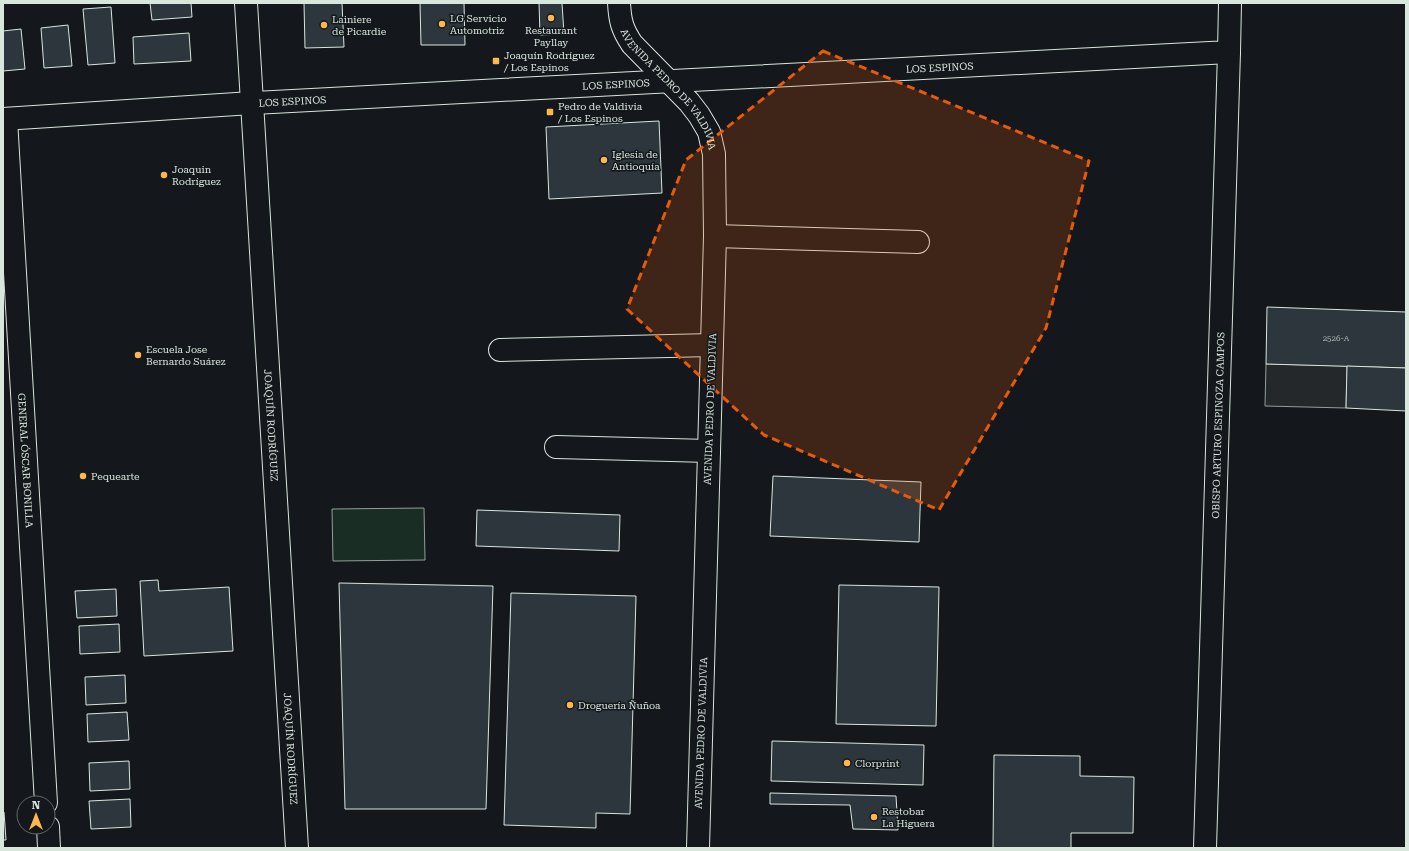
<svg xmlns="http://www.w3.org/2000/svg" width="1409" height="851" font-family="'Roboto Serif',serif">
<rect width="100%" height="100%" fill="#14181c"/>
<polygon fill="#1a2d24" stroke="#939e99" points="424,508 425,560 333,561 332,509"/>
<polygon fill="#24282b" stroke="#939e99" points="1266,364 1347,366 1346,408 1265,406"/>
<g fill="#2c363c" stroke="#d8e6dc">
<polygon points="150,3 191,3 192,17 152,20"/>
<polygon points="304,3 342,3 344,47 305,48"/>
<polygon points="420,3 464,3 465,45 421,45"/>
<polygon points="539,3 562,3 564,34 540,35"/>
<polygon points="111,7 115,63 88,65 83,9"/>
<polygon points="68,25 72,66 44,68 41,28"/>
<polygon points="21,29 25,69 3,71 3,31"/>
<polygon points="189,33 191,61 134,64 133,37"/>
<polygon points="659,121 662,193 549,199 546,127"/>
<polygon points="1267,307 1406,312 1406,368 1266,364"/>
<polygon points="1347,366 1406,368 1406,411 1346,408"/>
<polygon points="773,476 921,482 919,542 770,536"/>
<polygon points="477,510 620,515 619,551 476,546"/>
<polygon points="158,580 159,591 229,587 233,651 144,656 140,581"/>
<polygon points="339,583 493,586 486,809 345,809"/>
<polygon points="839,585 939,587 936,726 836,724"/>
<polygon points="116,589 117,616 77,618 75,591"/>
<polygon points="511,593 636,596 630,814 596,813 596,828 504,825"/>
<polygon points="119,624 120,652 80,654 79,626"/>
<polygon points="125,675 126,703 86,705 85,677"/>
<polygon points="127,712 129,740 88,742 87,714"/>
<polygon points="772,741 924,745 923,785 771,781"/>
<polygon points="994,755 1080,756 1080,776 1134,777 1133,833 1071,833 1071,848 993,848"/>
<polygon points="129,761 130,789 90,791 89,763"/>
<polygon points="770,793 896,796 898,830 853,829 850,805 770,804"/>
<polygon points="130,799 131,827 91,829 89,801"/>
<polygon points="3,812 4,812 6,840 3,840"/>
</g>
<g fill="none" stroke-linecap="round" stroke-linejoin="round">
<g stroke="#d8e6dc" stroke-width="24">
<g id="street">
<path id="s1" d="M246 3 297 848"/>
<path id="s2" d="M6 119 46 803"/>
<polyline points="715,236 918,242"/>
<polyline points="500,350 712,345"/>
<polyline points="556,447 709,451"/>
<polyline points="48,827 49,848"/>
<path id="s3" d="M1205 848 1229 52"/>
</g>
</g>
<g stroke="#d8e6dc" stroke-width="24">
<g id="secondary">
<path id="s4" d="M619 3C620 21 622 29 632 44L689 102 699 115 709 132 714 154 715 236 698 848"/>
<path id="s5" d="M3 119 252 103 1229 52 1230 3"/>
</g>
</g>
<use href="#street" stroke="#14181c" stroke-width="22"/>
<use href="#secondary" stroke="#14181c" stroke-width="22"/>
</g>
<path fill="#e8590c" fill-opacity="0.2" stroke="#e8590c" stroke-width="3" stroke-dasharray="8 5" stroke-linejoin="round" d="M823 51 1089 161 1046 328 939 510 764 435 627 309 686 160Z"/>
<g fill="#ffb74d" stroke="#14181c" stroke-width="1.5">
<circle cx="551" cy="18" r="4"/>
<circle cx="442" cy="24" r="4"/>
<circle cx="324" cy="25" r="4"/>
<rect x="492" y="57" width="8" height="8" rx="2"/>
<rect x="546" y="108" width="8" height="8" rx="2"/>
<circle cx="604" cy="160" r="4"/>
<circle cx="164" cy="175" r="4"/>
<circle cx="138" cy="355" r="4"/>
<circle cx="83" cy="476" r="4"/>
<circle cx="570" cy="705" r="4"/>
<circle cx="847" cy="763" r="4"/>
<circle cx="874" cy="817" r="4"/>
</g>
<g text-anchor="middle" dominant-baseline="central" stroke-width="3" stroke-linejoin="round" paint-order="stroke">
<g font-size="8" fill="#adbab4">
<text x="1336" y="338">2526-A</text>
</g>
<g font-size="10" fill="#d8e6dc" stroke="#14181c" text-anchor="start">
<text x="450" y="18">LG Servicio<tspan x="450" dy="12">Automotriz</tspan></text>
<text x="332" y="19">Lainiere<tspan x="332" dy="12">de Picardie</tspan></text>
<text x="551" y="30" text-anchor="middle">Restaurant<tspan x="551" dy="12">Payllay</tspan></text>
<text x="504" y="55">Joaquín Rodríguez<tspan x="504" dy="12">/ Los Espinos</tspan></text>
<text x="558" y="106">Pedro de Valdivia<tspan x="558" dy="12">/ Los Espinos</tspan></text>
<text x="612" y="154">Iglesia de<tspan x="612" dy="12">Antioquía</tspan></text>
<text x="172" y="169">Joaquin<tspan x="172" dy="12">Rodríguez</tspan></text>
<text x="146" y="349">Escuela Jose<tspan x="146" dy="12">Bernardo Suárez</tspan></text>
<text x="91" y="476">Pequearte</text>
<text x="578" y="705">Droguería Ñuñoa</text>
<text x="855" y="763">Clorprint</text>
<text x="882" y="811">Restobar<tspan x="882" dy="12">La Higuera</tspan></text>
</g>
<g font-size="10" fill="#d8e6dc" stroke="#14181c">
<text stroke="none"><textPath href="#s5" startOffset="938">LOS ESPINOS</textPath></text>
<text stroke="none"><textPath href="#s5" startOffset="614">LOS ESPINOS</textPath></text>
<text stroke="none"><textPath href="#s4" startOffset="103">AVENIDA PEDRO DE VALDIVIA</textPath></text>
<text stroke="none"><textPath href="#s5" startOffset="290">LOS ESPINOS</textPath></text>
<text transform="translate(710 409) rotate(-88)">AVENIDA PEDRO DE VALDIVIA</text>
<text stroke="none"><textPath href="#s1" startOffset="423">JOAQUÍN RODRÍGUEZ</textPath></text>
<text stroke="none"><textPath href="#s3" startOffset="423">OBISPO ARTURO ESPINOZA CAMPOS</textPath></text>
<text stroke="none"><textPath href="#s2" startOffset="342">GENERAL ÓSCAR BONILLA</textPath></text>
<text transform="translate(701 733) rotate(-88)">AVENIDA PEDRO DE VALDIVIA</text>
<text stroke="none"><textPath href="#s1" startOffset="747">JOAQUÍN RODRÍGUEZ</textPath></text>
</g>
</g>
<rect width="1409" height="851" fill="none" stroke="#d8e6dc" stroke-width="8"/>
<g transform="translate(36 815)"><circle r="19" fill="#14181c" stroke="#626a69"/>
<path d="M0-3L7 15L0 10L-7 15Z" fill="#ffb74d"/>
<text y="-6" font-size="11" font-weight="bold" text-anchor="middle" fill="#d8e6dc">N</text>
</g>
</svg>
